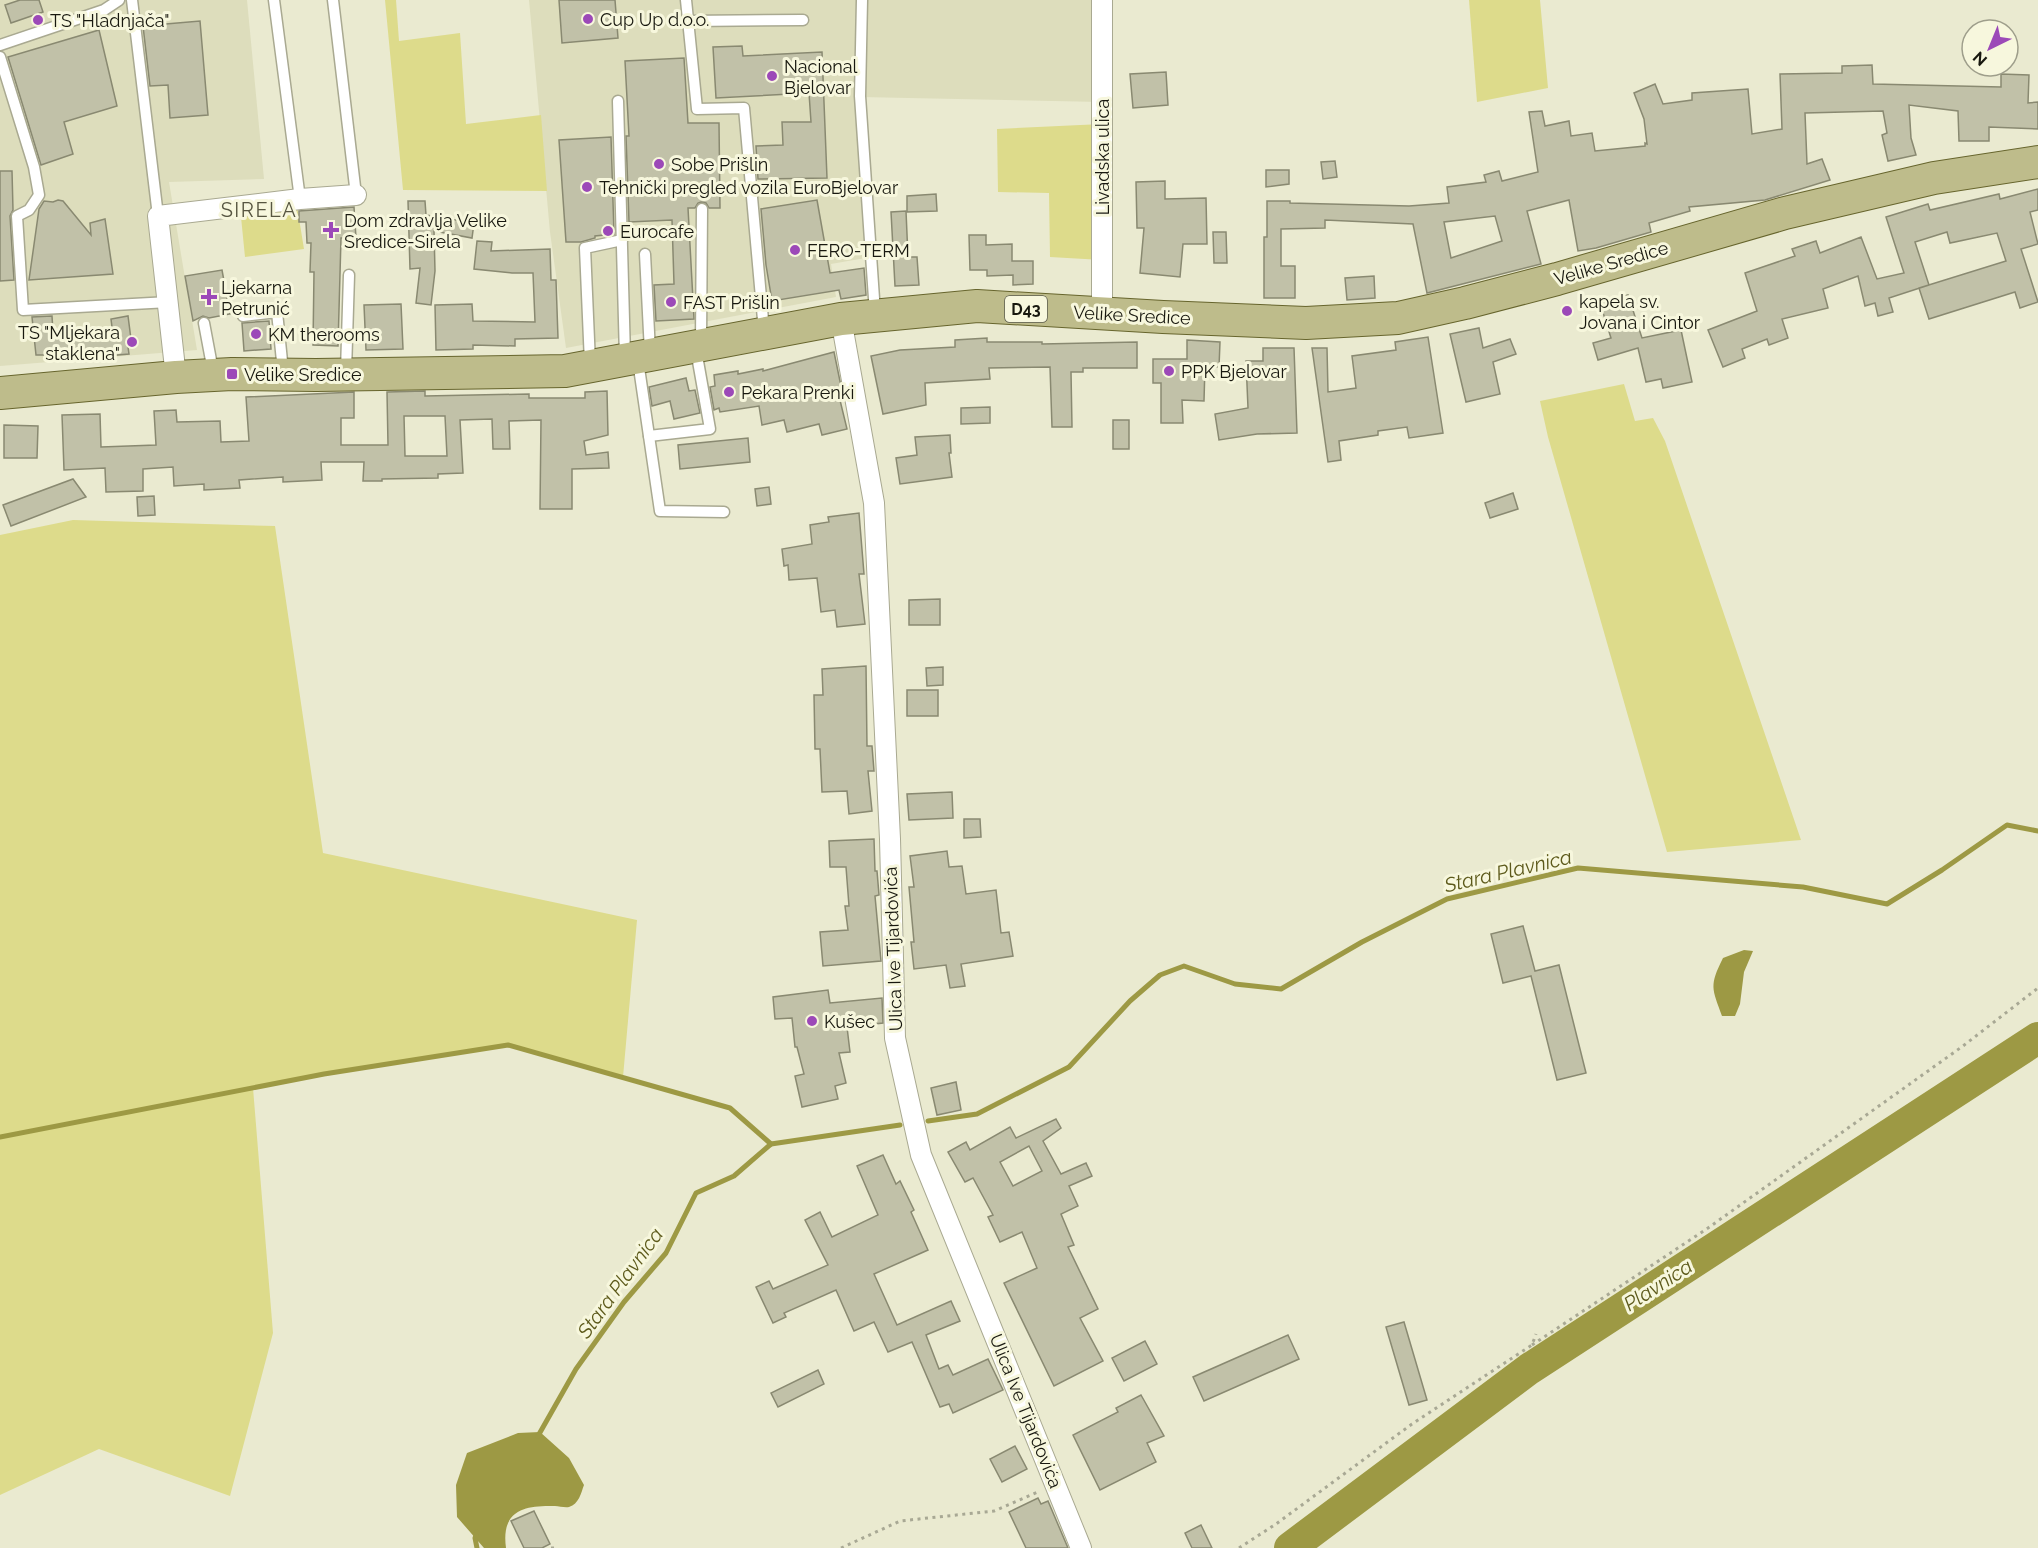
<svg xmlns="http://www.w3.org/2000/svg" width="2038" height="1548" font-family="Raleway,sans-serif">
<rect width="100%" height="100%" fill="#eaead0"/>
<g fill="#ddddbc">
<polygon points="0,0 247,0 264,179 169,182 197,350 0,366"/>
<polygon points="529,0 1102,0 1102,102 860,97 871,257 831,264 836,297 566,348 550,232"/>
</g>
<g fill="#dddb8b">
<polygon points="385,0 396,0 399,41 460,33 466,124 541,115 547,191 403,190"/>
<polygon points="1469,0 1540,0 1548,88 1477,102"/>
<polygon points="1102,124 1102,260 1050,257 1049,193 998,192 997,129"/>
<polygon points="296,200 304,249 245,257 240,207"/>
<polygon points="1624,384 1635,421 1653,418 1665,441 1801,840 1667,852 1548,437 1540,401"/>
<polygon points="73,520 275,526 323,853 637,920 623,1077 508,1045 253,1088 273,1333 230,1496 99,1449 0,1495 0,535"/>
</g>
<g fill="#9d9944">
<path d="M1744 950 1753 951 1744 972 1740 1004 1735 1016H1722C1712 988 1709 986 1723 958Z"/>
<path d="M540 1432 569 1458 584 1485C581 1493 579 1504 569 1507 565 1508 559 1506 555 1506 523 1505 501 1511 506 1548H484L457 1517 456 1485 467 1453 518 1433Z"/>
</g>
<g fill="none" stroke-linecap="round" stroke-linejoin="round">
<g stroke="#9d9944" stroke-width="5">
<polyline points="928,1121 977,1114 1069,1067 1130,1001 1160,975 1184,966 1235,984 1281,989 1362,942 1447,899 1578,868 1803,887 1887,904 1942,870 2007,825 2038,831"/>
<polyline points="0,1137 324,1074 508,1045 730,1108 771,1144"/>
<polyline points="538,1436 576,1369 624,1302 666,1253 696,1193 734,1176 771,1144 900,1125"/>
<polyline points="477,1548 475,1538 477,1532"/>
</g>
<polyline stroke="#9d9944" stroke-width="32" points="1290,1548 1529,1369 2038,1038"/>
</g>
<g fill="#c1c1a8" stroke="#898971" stroke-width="1.5" fill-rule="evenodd">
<polygon points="20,0 39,0 43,12 11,23 5,5"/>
<polygon points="559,0 615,0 618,38 562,43"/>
<polygon points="200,21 208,115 170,118 168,85 150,86 143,26"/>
<polygon points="99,30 117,106 64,122 73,154 41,165 8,57"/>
<polygon points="742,46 743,56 822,52 827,178 758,179 756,146 783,145 782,122 811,122 809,93 716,98 713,47"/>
<polygon points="684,58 688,123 719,123 720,208 709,208 706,203 701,202 698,203 695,208 688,208 694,319 656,321 654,285 674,284 672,220 629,222 626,136 629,136 625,61"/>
<path d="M1872 65 1873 84 2001 87V74L2029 75 2028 103 2038 102V129L1989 127V141H1959L1958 111 1909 105 1911 138 1916 155 1888 161 1882 135 1887 133 1883 111 1805 113 1807 164 1822 159 1830 180 1765 200 1689 207 1690 211 1649 223 1651 232 1596 248 1578 251 1569 200 1527 211 1541 264 1427 293 1413 224 1325 220V228L1281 229V266H1295V298H1264V237H1267V201H1290V203L1409 206 1449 203 1447 187 1486 182 1484 175 1499 171 1502 181 1538 172 1529 112 1542 111 1545 126 1569 121 1571 136 1592 133 1595 151 1645 146V143L1647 144 1644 119 1634 93 1655 84 1663 104 1692 100V93L1748 89 1752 134 1782 129 1780 74 1842 73V66ZM1495 216 1502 241 1451 258 1444 222Z"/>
<polygon points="1166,72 1168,105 1133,108 1130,74"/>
<polygon points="611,137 614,234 595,236 595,238 581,242 566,242 559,140"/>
<polygon points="1335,161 1337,177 1323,179 1321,162"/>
<polygon points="1266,170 1289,170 1289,184 1266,187"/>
<polygon points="0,171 12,171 13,210 10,216 14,280 0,281"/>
<polygon points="1165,181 1165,199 1206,198 1207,244 1183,244 1180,277 1140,273 1144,228 1137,228 1136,182"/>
<polygon points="2038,189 2038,210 2030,212 2038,244 2021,249 2038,302 2020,308 2015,292 1929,319 1919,288 2006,261 1997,233 1950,243 1947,232 1915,242 1929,285 1889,298 1893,312 1878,316 1875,303 1865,306 1858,276 1823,289 1828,308 1782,319 1788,338 1769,345 1767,339 1742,349 1745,358 1723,367 1708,330 1757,311 1745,273 1795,256 1792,249 1816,241 1820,253 1861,237 1877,279 1904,273 1886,217 1928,204 1930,210 1999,194 2000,199"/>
<polygon points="936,194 937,211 907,212 907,196"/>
<polygon points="58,200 63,201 91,235 90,223 105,219 113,274 29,280 39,209 44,201 53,202"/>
<polygon points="817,200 830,273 864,268 866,295 841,299 839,290 772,301 766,265 761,209"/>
<polygon points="408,201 425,201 426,215 474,223 472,238 434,231 435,271 431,305 416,303 420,268 410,269"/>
<polygon points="354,207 356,238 341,238 338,346 313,345 314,272 310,272 311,243 307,243 306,222 299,222 299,211"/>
<polygon points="906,211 908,257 917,257 919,285 895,286 891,212"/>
<polygon points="1213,232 1226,232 1227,263 1214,263"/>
<polygon points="969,235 986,235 986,245 1012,244 1012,261 1033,261 1033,284 1013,285 1013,275 987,276 987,270 970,270"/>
<polygon points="477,241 492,242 491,251 550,249 551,280 556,280 558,338 515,339 515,346 473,345 473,349 436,350 435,305 472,304 473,321 535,322 533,273 512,273 474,269"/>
<polygon points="222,270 230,314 209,318 203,316 193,321 185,276"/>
<polygon points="1374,276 1375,298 1347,300 1345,278"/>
<polygon points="1628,295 1642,338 1681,330 1692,382 1663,388 1661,379 1646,382 1638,348 1598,360 1593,343 1611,338 1600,303"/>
<polygon points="401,304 403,349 366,350 364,305"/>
<polygon points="52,316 53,332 73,330 74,339 113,335 111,319 128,316 132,347 128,347 129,354 60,360 60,355 36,355 32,317"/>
<polygon points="269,321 271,349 244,351 242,323"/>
<polygon points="1479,328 1483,348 1510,339 1516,354 1493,362 1500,394 1466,402 1450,334"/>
<polygon points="1428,337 1443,433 1409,438 1407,427 1378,431 1378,435 1339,441 1341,460 1328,462 1312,348 1327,348 1328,392 1356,388 1352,356 1396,350 1395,342"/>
<polygon points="987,338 987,342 1042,342 1042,344 1137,342 1137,368 1083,368 1083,372 1071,372 1072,427 1052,427 1050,367 989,368 990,379 925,383 926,405 883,414 871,356 900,350 955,347 955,340"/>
<polygon points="1187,340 1220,342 1219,367 1205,366 1204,401 1182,400 1183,423 1161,423 1161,383 1153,383 1153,359 1187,359"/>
<polygon points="1263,348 1294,348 1297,433 1257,434 1219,440 1215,414 1248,408 1246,361 1263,361"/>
<polygon points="834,352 842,391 838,392 847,429 822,435 819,424 787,432 784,420 762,425 759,406 720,412 719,408 714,410 710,387 715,386 714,375 738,371 738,374 763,369 763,371"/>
<polygon points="686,378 689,391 695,390 700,413 674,419 670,401 652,406 649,387"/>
<path d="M425 391V396L529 394V398H585V392L607 391 608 435 584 441 586 455 608 452 609 468 572 469V509H540L541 420 509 421 510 449H493L492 419 460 420 463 473 438 474V478L382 479V481H363L364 462H321L322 480 283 482V477L239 480 240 488 204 490V484L174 486 173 467 143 469V491L106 492 105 468 64 470 62 415 100 414 101 447 156 445 154 411 176 410 177 422 220 421 221 442 249 441 246 397 354 392V418H341V445H388L387 392ZM404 416H445L447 456H405Z"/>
<polygon points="990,407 990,423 961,424 961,408"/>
<rect x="1113" y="420" width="16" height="29"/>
<polygon points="4,425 38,426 37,458 4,458"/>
<polygon points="950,435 951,453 949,453 952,477 900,484 896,458 917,455 915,437"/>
<polygon points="748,438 750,462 680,469 678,445"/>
<polygon points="73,479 86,497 11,526 3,505"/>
<polygon points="769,487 771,504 757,506 755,489"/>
<polygon points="1513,493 1518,509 1490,518 1485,503"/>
<polygon points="154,496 155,515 138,516 137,497"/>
<polygon points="859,513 864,574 859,574 865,624 837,627 835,610 821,612 817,578 789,580 788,565 784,566 782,549 812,544 810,525 829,522 828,517"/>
<polygon points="940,599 940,625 909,625 909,600"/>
<polygon points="866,666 867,746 872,746 874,771 868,771 872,811 849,814 847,791 822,792 820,749 815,749 814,695 823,695 822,669"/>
<polygon points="943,667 943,685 927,686 926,668"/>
<rect x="907" y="690" width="31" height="26"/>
<polygon points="952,792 953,818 909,820 907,794"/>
<polygon points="964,819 980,819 981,837 964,838"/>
<polygon points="874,839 875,871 877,871 879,895 875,896 881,961 823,966 820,932 848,930 845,906 849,906 846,867 830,867 829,841"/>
<polygon points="947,851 949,867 962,866 966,894 996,890 1001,933 1009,932 1013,956 961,964 965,986 950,988 946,965 914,969 911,942 914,942 909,887 914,887 910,856"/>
<polygon points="1523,926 1535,971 1559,965 1586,1073 1557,1080 1531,976 1503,983 1491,934"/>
<polygon points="828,990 830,1003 882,998 883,1023 847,1027 850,1052 839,1053 846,1083 835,1086 838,1099 802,1107 795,1076 804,1074 797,1047 795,1047 792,1018 775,1019 773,997"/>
<polygon points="956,1082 961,1110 937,1115 931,1088"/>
<path d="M1056 1119 1061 1128 1043 1141 1061 1174 1086 1163 1092 1176 1069 1186 1078 1206 1061 1214 1074 1245 1068 1247 1098 1309 1080 1318 1103 1361 1054 1386 1004 1283 1037 1268 1022 1232 1000 1242 988 1217 993 1215 973 1178 965 1182 948 1152 966 1142 970 1150 1010 1127 1016 1138ZM1029 1146 1042 1171 1013 1186 1000 1162Z"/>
<polygon points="883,1155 896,1184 900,1181 914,1210 911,1212 928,1250 874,1274 897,1325 951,1301 960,1321 926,1335 939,1369 948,1365 953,1375 988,1359 1003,1390 953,1413 949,1404 940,1407 912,1342 888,1352 874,1322 854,1331 836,1290 784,1313 786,1317 773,1323 756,1287 769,1281 773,1289 828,1265 805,1220 820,1212 832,1237 878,1215 857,1166"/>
<polygon points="1404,1322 1427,1400 1409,1405 1386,1327"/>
<polygon points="1288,1335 1299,1359 1204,1401 1193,1377"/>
<polygon points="1145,1341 1157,1364 1124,1381 1112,1358"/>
<polygon points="818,1370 824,1384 778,1407 771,1393"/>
<polygon points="1141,1395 1164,1436 1147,1443 1156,1462 1100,1490 1073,1435 1118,1412 1116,1408"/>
<polygon points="1015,1446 1027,1469 1002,1482 990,1459"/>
<polygon points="1038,1498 1041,1504 1048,1501 1068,1548 1026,1548 1009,1512"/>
<polygon points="534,1511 550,1544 542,1548 524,1548 511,1521"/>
<polygon points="1201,1525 1212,1548 1192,1548 1185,1533"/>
</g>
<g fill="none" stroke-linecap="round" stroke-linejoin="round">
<g stroke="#a9a991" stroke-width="13">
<g id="service">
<polyline points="132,0 158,216"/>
<polyline points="274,0 300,199"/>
<polyline points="333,0 356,195"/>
<polyline points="686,0 697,109 744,108 764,331"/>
<polyline points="862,0 860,96 875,313"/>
<polyline points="688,21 803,20"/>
<polyline points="0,45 104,10 119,0"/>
<polyline points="0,57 34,167 39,195 29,210 17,216 23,310 169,302"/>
<polyline points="618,101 625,357"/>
<polyline points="645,254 650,352"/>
<polyline points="243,316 277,312 283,371"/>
<polyline points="204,323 213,371"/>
<polyline points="701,341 702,209"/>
<polyline points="638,361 660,511 724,512"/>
<polyline points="590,363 585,248 622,240"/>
<polyline points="346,371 349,275"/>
<polyline points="649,436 710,429 696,350"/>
</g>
</g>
<g stroke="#a9a991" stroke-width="22">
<g id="minor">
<polyline points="1102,314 1102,0"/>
<polyline points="841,319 874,503 890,839 895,1038 921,1155 1081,1548"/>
<polyline points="176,377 158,216 300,199 356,195"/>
</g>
</g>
<g stroke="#67652d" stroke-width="34">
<polyline id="primary" points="0,393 176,377 232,374 316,375 565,371 841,319 977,306 1163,317 1306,323 1398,318 1465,303 1557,279 1785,213 1934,178 2038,162"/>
</g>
<g stroke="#a8a894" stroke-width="3" stroke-dasharray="3 4.5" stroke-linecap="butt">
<polyline points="1532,1345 1708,1228 1963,1046 2038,988"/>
<polyline points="551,1548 556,1548"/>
<polyline points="841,1548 900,1521 994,1511 1040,1491"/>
<polyline points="1239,1548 1276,1524 1412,1424 1532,1345 1536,1334"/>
</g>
<use href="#service" stroke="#fff" stroke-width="10"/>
<use href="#minor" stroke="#fff" stroke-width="20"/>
<use href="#primary" stroke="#bebc8b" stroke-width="32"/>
</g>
<g fill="#9c49b8" stroke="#f7f7dd" stroke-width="2">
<circle cx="588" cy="19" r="6"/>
<circle cx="38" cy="20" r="6"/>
<circle cx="772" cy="76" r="6"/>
<circle cx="659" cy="164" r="6"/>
<circle cx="587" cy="187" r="6"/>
<path d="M328 221h6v6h6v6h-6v6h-6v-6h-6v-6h6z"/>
<circle cx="608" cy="231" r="6"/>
<circle cx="795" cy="250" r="6"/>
<path d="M206 288h6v6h6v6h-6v6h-6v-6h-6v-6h6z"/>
<circle cx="671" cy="302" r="6"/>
<circle cx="1567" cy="311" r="6"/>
<circle cx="256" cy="334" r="6"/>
<circle cx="132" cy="342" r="6"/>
<circle cx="1169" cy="371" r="6"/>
<rect x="226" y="368" width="12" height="12" rx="3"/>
<circle cx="729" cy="392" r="6"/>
<circle cx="812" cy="1021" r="6"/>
</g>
<g text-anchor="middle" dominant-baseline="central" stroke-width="6" stroke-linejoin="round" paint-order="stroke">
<rect fill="#f7f7dd" stroke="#5b5b4d" stroke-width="1.5" x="1005" y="296" width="42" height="26" rx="4.5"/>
<g font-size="16" font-weight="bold" fill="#18180f">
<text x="1026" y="309">D43</text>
</g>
<g font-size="18" fill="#18180f" stroke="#f7f7dd" text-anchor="start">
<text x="600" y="19">Cup Up d.o.o.</text>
<text x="50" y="20">TS "Hladnjača"</text>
<text x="784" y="66">Nacional<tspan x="784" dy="21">Bjelovar</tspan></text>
<text x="671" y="164">Sobe Prišlin</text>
<text x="599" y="187">Tehnički pregled vozila EuroBjelovar</text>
<text x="344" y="220">Dom zdravlja Velike<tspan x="344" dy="21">Sredice-Sirela</tspan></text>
<text x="620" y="231">Eurocafe</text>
<text x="807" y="250">FERO-TERM</text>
<text x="221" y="287">Ljekarna<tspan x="221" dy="21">Petrunić</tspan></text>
<text x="1579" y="301">kapela sv.<tspan x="1579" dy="21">Jovana i Cintor</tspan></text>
<text x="683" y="302">FAST Prišlin</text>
<text x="120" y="332" text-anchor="end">TS "Mljekara<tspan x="120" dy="21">staklena"</tspan></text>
<text x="268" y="334">KM therooms</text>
<text x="1181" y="371">PPK Bjelovar</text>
<text x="244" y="374">Velike Sredice</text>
<text x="741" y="392">Pekara Prenki</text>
<text x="824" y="1021">Kušec</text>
</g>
<g font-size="18" fill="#18180f" stroke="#f7f7dd">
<text transform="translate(1102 157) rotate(-90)">Livadska ulica</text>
<text transform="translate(1611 263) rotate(-16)">Velike Sredice</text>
<text transform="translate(1132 315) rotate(3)">Velike Sredice</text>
<text transform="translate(893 949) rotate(-92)">Ulica Ive Tijardovića</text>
<text transform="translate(1026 1411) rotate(68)">Ulica Ive Tijardovića</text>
</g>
<g font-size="20" letter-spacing="1.5" fill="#575641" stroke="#f7f7dd">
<text x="259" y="210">SIRELA</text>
</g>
<g font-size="20" font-style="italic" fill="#5d5a1b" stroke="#f7f7dd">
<text transform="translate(1508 871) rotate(-13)">Stara Plavnica</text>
<text transform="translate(620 1283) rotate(-54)">Stara Plavnica</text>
<text transform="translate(1658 1285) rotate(-33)">Plavnica</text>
</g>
</g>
<g transform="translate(1990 48) rotate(223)"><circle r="28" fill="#f7f7dd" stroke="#9e9e8b" stroke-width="1.5"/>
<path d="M0-4.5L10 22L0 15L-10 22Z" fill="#9c49b8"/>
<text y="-9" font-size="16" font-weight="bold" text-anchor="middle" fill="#18180f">N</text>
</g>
</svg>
